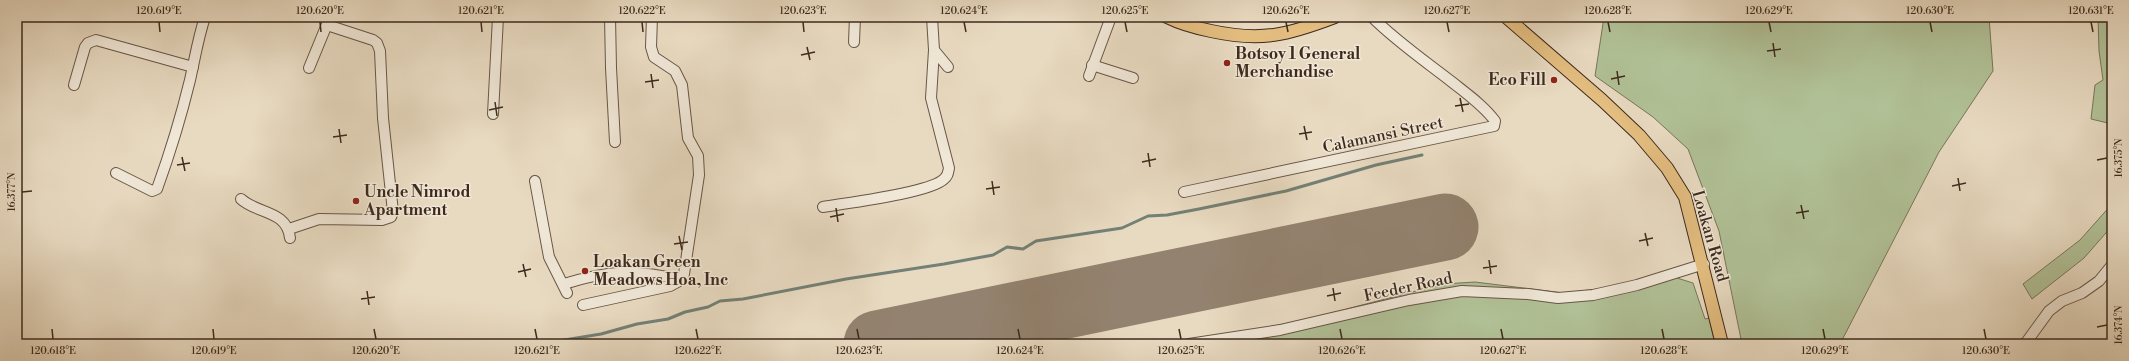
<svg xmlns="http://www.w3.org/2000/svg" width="2129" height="361" font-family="'Libre Bodoni',serif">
<rect width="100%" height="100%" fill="#e8dac1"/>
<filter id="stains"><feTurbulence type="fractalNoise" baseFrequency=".005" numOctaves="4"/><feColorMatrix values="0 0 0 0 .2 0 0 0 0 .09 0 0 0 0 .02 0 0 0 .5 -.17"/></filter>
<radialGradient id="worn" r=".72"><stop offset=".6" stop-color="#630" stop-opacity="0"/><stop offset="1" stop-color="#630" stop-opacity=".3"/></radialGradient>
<g fill="#b1c197" stroke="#78765a">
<polygon points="1604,17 1989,17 1993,71 1939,152 1840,344 1742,344 1719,231 1688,149 1653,117 1595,76"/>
<polygon points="2098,17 2112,17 2112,124 2091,119 2095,85 2103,80 2099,51"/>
<polygon points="2112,204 2112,226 2084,258 2032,299 2023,284 2080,240"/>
<polygon points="1664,274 1693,283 1705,319 1709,318 1715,344 1169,344 1285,325 1443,284 1475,282 1564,293 1605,288"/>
</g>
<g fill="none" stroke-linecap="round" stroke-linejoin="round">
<polyline stroke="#738176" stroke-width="3" points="540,344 601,334 637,324 668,319 685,312 708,307 720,301 743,299 846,279 944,264 993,255 1007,247 1023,249 1036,241 1122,228 1148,216 1167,215 1199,209 1286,191 1376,165 1422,155"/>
<polyline stroke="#93826f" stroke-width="67" points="877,344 1445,227"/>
<g stroke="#685646" stroke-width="12">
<g id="minor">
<polyline points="610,17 611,68 615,142"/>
<polyline points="854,42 855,17"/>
<polyline points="934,50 948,67"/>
<polyline points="1092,65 1133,78"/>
<polyline points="309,68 330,17"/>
<polyline points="1089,76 1111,17"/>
<polyline points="74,85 85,47 88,43 96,40 193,67"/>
<polyline points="493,114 498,17"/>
<path d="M116 173 152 191 157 189C170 153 181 117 190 80 195 58 198 38 205 17"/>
<polyline points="535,181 549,257 567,293"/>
<path d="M1184 192 1494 126 1495 121C1484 106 1467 94 1452 82 1425 61 1396 41 1372 17"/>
<path d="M241 199C257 214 287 210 290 238"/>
<path d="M823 207C846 203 930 193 944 179 948 176 948 173 949 168L931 98 934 50 932 17"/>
<polyline points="289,229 319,219 382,220 391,217 393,212 383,118 380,51 377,43 373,40 327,25"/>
<path d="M564 284C609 270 635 269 681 280"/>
<polyline points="583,305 670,286 681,280 684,274 699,175 698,156 688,138 682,85 675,71 654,57 651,47 652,17"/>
<polyline points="1189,344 1280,330 1409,300 1462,291 1528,294 1558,298 1593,295 1637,285 1704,264"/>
<polyline points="2025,344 2049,311 2062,301 2082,293 2099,281 2112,265"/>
</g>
</g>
<g stroke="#3e2a1d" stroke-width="14">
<g id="major">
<path d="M1167 17C1181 24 1196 28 1211 31 1261 42 1288 35 1335 17"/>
<polyline points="1506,17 1602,100 1639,135 1667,168 1685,197 1722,344"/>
</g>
</g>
<use href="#minor" stroke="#f0e7d7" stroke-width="10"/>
<use href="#major" stroke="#e4bd80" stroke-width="12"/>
</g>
<path fill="none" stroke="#3e2a1d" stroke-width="1.5" d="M159 22 160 32M320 22 321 32M481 22 482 32M642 22 643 32M803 22 804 32M964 22 966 32M1125 22 1127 32M1286 22 1288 32M1447 22 1449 32M1608 22 1610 32M1769 22 1771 32M1930 22 1932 32M2091 22 2093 32M1773 43 1775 57M807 47 810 60M1767 51 1781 49M801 55 815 52M1617 71 1619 85M651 74 653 88M1611 79 1625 76M645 82 659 80M1460 98 1463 112M495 102 497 116M1455 106 1469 104M489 110 503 107M1304 126 1307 140M339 129 341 143M1299 134 1312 132M333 137 347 135M1148 153 1150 167M182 157 185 171M2097 160 2107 158M1142 162 1156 159M177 165 190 163M1958 178 1960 191M992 181 994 195M1952 186 1966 183M986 189 1000 187M22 192 32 191M1801 205 1804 219M836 208 838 222M1796 213 1809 211M830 217 844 214M1645 233 1648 246M679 236 682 250M1639 241 1653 238M674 244 688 242M1489 260 1491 274M523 264 526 277M1483 268 1497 266M518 272 531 269M1333 288 1335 301M367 291 369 305M1327 296 1341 293M361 299 375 297M2097 327 2107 325M52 329 53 339M213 329 214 339M374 329 376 339M535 329 537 339M696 329 698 339M857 329 859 339M1018 329 1020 339M1179 329 1181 339M1340 329 1342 339M1501 329 1503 339M1662 329 1664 339M1823 329 1825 339M1984 329 1986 339"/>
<g fill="#8f2418" stroke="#f0e7d7" stroke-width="1.5">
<circle cx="1227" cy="63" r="4"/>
<circle cx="1554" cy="80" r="4"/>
<circle cx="356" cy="201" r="4"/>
<circle cx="585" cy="271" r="4"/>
</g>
<g text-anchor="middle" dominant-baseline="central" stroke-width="3" stroke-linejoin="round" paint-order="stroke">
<g font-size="16" font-weight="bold" fill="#3e2a1d" stroke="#f0e7d7" text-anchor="start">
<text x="1235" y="54">Botsoy 1 General<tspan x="1235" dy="18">Merchandise</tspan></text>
<text x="1546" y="80" text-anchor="end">Eco Fill</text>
<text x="364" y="192">Uncle Nimrod<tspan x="364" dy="18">Apartment</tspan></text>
<text x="593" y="262">Loakan Green<tspan x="593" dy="18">Meadows Hoa, Inc</tspan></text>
</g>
<g font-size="16" fill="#3e2a1d" stroke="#f0e7d7">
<text transform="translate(1383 135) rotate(-12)">Calamansi Street</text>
<text transform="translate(1710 236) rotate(74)">Loakan Road</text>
<text transform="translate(1408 287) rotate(-12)">Feeder Road</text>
</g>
</g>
<rect width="2129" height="361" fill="none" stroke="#e8dac1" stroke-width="44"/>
<rect x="22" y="22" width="2085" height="317" fill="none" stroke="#3e2a1d" stroke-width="1.5"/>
<g font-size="10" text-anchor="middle" fill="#3e2a1d">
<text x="159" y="14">120.619°E</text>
<text x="320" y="14">120.620°E</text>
<text x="481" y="14">120.621°E</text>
<text x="642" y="14">120.622°E</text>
<text x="803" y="14">120.623°E</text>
<text x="964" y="14">120.624°E</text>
<text x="1125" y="14">120.625°E</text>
<text x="1286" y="14">120.626°E</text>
<text x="1447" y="14">120.627°E</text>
<text x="1608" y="14">120.628°E</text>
<text x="1769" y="14">120.629°E</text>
<text x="1930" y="14">120.630°E</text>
<text x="2091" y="14">120.631°E</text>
<text transform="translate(2118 158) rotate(-90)" y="4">16.375°N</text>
<text transform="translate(11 192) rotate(-90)" y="4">16.377°N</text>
<text transform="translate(2118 325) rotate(-90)" y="4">16.374°N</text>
<text x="53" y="354">120.618°E</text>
<text x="214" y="354">120.619°E</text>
<text x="376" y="354">120.620°E</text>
<text x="537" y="354">120.621°E</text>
<text x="698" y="354">120.622°E</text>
<text x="859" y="354">120.623°E</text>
<text x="1020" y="354">120.624°E</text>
<text x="1181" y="354">120.625°E</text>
<text x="1342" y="354">120.626°E</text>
<text x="1503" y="354">120.627°E</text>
<text x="1664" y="354">120.628°E</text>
<text x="1825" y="354">120.629°E</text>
<text x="1986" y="354">120.630°E</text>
</g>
<rect width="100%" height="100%" filter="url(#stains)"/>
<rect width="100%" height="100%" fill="url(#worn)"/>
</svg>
